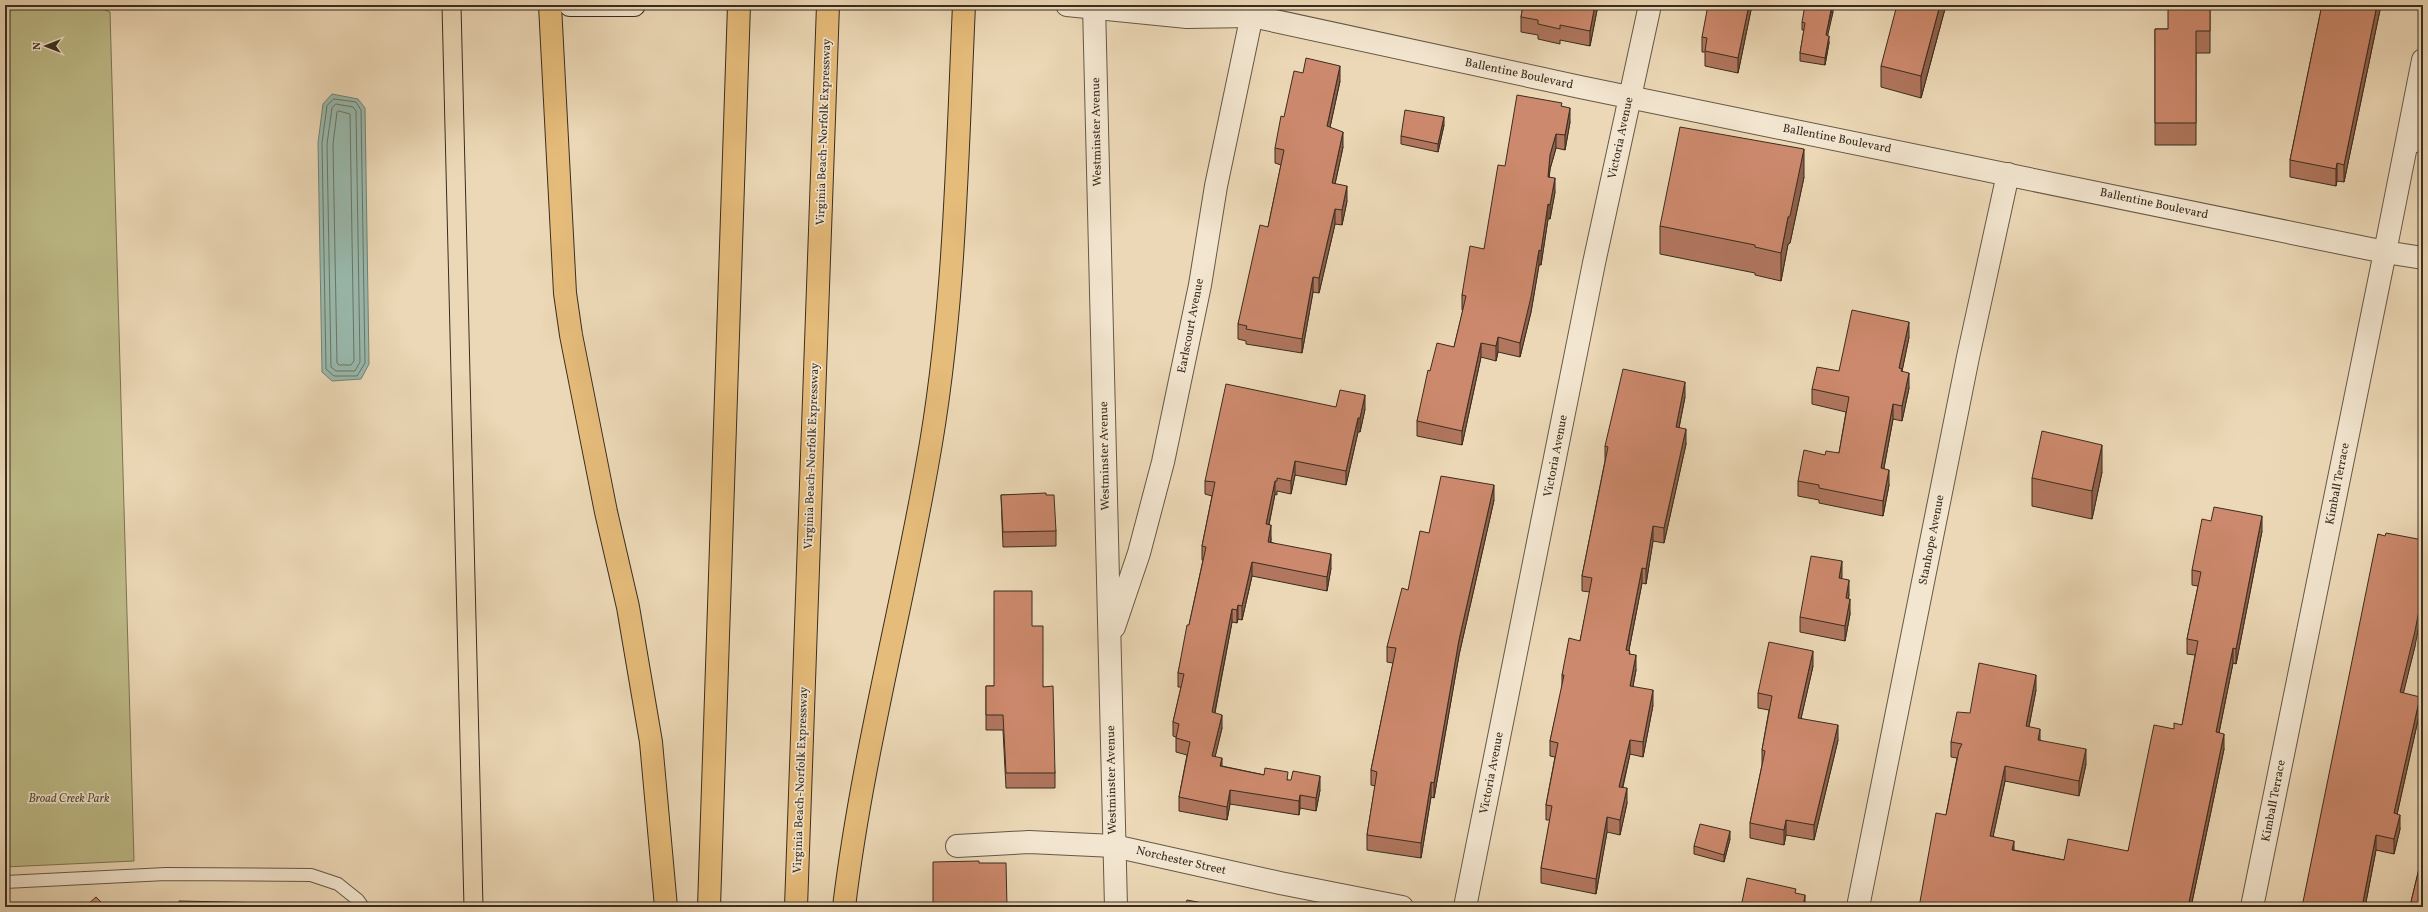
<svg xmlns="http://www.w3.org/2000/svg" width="2428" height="912" font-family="Vollkorn,serif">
<rect width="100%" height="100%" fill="#ecd8b6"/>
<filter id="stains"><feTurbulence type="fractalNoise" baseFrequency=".005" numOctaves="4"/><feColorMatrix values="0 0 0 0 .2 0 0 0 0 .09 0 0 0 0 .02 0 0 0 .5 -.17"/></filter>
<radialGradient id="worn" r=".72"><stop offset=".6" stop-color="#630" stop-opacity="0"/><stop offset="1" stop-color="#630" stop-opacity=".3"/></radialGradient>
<polygon fill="#bebc89" stroke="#7c7454" points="5,5 94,5 110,12 134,861 5,867"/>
<polygon fill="#99baae" stroke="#738275" points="332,94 358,99 365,108 369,364 361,379 332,381 322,372 318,143 323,104"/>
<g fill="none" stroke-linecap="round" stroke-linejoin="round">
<g stroke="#697467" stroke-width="1">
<polygon points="334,99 356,102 361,110 365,363 357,376 334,376 326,369 322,143 327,106"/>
<polygon points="336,104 353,107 356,111 360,362 355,371 336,371 331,367 327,144 332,108"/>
<polygon points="339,111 350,114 354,361 351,365 339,365 337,363 333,144 337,112"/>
</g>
<g stroke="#665846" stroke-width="14">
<g id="service">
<polyline points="2405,149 2423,144"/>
<polyline points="5,882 166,874 311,875 338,884 358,900 363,907"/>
</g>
</g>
<g stroke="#665846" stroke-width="24">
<g id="minor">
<polyline points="1094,5 1116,907"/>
<polyline points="2423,60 2385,252 2423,258"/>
<polyline points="1114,627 1139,553 1163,462 1200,285 1216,186 1254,5"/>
<polyline points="957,846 1029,842 1114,846 1280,883 1402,907"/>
<polyline points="1465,907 1594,263 1650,5"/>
<polyline points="1858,907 1968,357 2008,174"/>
</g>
</g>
<g stroke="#665846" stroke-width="24">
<polyline id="tertiary" points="1067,5 1187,17 1252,16 1580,87 2385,252 2252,907"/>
</g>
<g stroke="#392d20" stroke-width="24">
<polyline id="secondary" points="570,5 634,5"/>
</g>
<g stroke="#392d20" stroke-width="24">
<g id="motorway">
<polyline points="550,5 565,293 571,335 606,512 628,607 651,742 666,907"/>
<polyline points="709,907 739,5"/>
<polyline points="796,907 828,5"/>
<path d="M844 907C862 758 901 613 927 466 955 314 957 159 964 5"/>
</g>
</g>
<use href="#service" stroke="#f3e6d0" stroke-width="12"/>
<use href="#minor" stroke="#f3e6d0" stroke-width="22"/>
<use href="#tertiary" stroke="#f3e6d0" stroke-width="22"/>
<use href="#secondary" stroke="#f3e6d0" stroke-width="22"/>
<use href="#motorway" stroke="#e6bc7b" stroke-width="22"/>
<g stroke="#392d20" stroke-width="1">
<polyline points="442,5 464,907"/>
<polyline points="461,5 483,907"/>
</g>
</g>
<g fill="#b0765e" stroke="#392d20">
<polygon points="1364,5 1387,5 1386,9"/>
<polygon points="1523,5 1598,5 1590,46 1560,40 1560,44 1538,39 1538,35 1521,32 1521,17"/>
<polygon points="1752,5 1738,73 1705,66 1705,52 1702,52 1702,37"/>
<polygon points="1946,5 1921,98 1881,87 1881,66"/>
<polygon points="2210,5 2210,53 2196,53 2196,145 2155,145 2155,29 2168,29"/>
<polygon points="2322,5 2381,5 2344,182 2337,181 2336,186 2290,177 2290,160"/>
<polygon points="1833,12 1827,35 1829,43 1825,65 1800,61 1800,53 1804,30 1802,30 1802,22"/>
<polygon points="1340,81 1330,127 1343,147 1335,184 1347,201 1342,225 1335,224 1319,293 1313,292 1302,353 1246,344 1246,341 1238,339 1238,324 1268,227 1281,165 1275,163 1275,148"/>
<polygon points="1562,106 1570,122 1565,150 1556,148 1550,169 1549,177 1555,192 1550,219 1548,219 1541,265 1539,265 1531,312 1520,357 1498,352 1496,361 1481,357 1462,445 1417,436 1417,421 1430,371 1454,347 1463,310 1462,310 1462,295 1484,249"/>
<polygon points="1444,125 1438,152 1401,144 1401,136"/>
<polygon points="1804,177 1790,243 1788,244 1781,281 1755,275 1755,273 1660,254 1660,226"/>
<polygon points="1909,337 1902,371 1909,388 1902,421 1893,419 1884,468 1889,485 1883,516 1819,503 1819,500 1798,496 1798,481 1825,455 1839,453 1846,412 1812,404 1812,389 1839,371"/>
<polygon points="1685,397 1679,428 1686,444 1664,543 1653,541 1646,584 1642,583 1629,650 1630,654 1636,670 1633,686 1653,705 1643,757 1630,754 1623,787 1627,803 1620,835 1607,832 1596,894 1541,883 1541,868 1550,820 1546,820 1546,805 1555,757 1550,756 1550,741 1562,688 1562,675 1580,641 1590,592 1582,591 1582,576 1605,461 1605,446"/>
<polygon points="1336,407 1365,409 1360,432 1358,432 1346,485 1295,475 1291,494 1277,491 1277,495 1275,494 1269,525 1271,539 1271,542 1331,568 1327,591 1252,576 1242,620 1238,619 1237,623 1232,622 1215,713 1222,728 1215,756 1222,766 1288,780 1320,790 1316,811 1300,808 1299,815 1230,804 1227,820 1179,811 1179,797 1187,755 1176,752 1176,737 1173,736 1173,722 1181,687 1178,687 1178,673 1189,625 1203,560 1202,560 1202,546 1212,496 1205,494 1205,481"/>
<polygon points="2102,472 2092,519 2032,506 2032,478"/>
<polygon points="1001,495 1046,495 1056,531 1056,546 1003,547"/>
<polygon points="1494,500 1459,655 1434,798 1431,797 1421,858 1367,850 1367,835 1375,786 1371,785 1371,770 1393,663 1387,662 1387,647 1429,533"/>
<polygon points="2262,531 2236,664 2233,663 2219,733 2224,749 2191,907 1919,907 1946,815 1957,758 1951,757 1951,742 1970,713 2036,690 2029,727 2040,740 2086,764 2079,796 2005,781 1993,836 2014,850 2064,860 2128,851 2174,729 2182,725 2195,655 2187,654 2187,639 2198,586 2192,585 2192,570"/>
<polygon points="2378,534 2415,646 2403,693 2420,711 2397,814 2400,829 2394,854 2376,850 2365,907"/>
<polygon points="1842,576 1841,579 1849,595 1848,599 1850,614 1845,641 1800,632 1800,617"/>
<polygon points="1032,626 1043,687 1055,773 1055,788 1006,788 1003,730 986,730 986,686 994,686"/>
<polygon points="1813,666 1801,718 1838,740 1814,840 1786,835 1784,845 1750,838 1750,823 1762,765 1762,750 1769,710 1758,708 1758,693"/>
<polygon points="1730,839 1724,862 1694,854 1694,846"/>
<polygon points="2423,852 2423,907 2411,907 2411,902"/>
</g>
<g fill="#90604c" stroke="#392d20">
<polygon points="1595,5 1598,5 1590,46 1590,31"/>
<polygon points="1749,5 1752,5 1738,73 1738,58"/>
<polygon points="1833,5 1833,12 1826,43 1826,35"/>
<polygon points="1940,5 1946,5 1921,98 1921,76"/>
<polygon points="2377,5 2381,5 2344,182 2344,165"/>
<polygon points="1829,36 1829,43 1825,65 1825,58"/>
<polygon points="1340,66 1340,81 1327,141 1327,126"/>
<polygon points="1570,108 1570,122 1565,150 1565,135"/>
<polygon points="1444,117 1444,125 1438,152 1438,144"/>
<polygon points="1343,132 1343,147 1332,198 1332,183"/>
<polygon points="1556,134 1556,148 1550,169 1548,191 1548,177 1550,155"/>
<polygon points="1804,149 1804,177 1790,243 1788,244 1781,281 1781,253 1788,217"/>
<polygon points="2337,163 2337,181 2336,186 2336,169"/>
<polygon points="1555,178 1555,192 1550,219 1550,205"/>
<polygon points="1347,186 1347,201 1342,225 1342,210"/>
<polygon points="1548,204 1548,219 1541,265 1541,251"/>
<polygon points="1335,209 1335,224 1319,293 1319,278"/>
<polygon points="1539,250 1539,265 1531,312 1520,357 1520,343"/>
<polygon points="1313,277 1313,292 1302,353 1302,339"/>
<polygon points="1909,322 1909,337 1902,371 1902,384 1899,368"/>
<polygon points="1498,337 1498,352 1496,361 1496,346"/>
<polygon points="1481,343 1481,357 1462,445 1462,431"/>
<polygon points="1909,373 1909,388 1902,421 1902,406"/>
<polygon points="1685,382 1685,397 1676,442 1676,427"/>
<polygon points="1365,395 1365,409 1360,432 1360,418"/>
<polygon points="1893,404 1893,419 1881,483 1881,468"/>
<polygon points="1358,418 1358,432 1346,485 1346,471"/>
<polygon points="1686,429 1686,444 1664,543 1664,528"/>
<polygon points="2102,445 2102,472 2092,519 2092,491"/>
<polygon points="1295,461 1295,475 1291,494 1291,481"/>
<polygon points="1889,470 1889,485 1883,516 1883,501"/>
<polygon points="1275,481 1275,494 1266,538 1266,524"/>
<polygon points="1494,485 1494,500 1459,655 1434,798 1434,783 1459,640"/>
<polygon points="2262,516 2262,531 2236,664 2236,649"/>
<polygon points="1271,525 1271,539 1268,555 1268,542"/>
<polygon points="1653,526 1653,541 1646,584 1646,569"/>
<polygon points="1331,554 1331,568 1327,591 1327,577"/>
<polygon points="1842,561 1842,576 1839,593 1839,578"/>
<polygon points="1252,562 1252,576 1242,620 1242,606"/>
<polygon points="1642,568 1642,583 1626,665 1626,650"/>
<polygon points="1849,580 1849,595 1846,613 1846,598"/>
<polygon points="2423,590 2423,605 2415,646 2400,707 2400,692"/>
<polygon points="1850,599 1850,614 1845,641 1845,626"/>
<polygon points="1238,605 1238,619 1237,623 1237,610"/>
<polygon points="1232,609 1232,622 1212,726 1212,712"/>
<polygon points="2233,648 2233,663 2216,747 2216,732"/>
<polygon points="1813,651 1813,666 1798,732 1798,718"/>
<polygon points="1636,655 1636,670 1630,701 1630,686"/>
<polygon points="2036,675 2036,690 2026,741 2026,726"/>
<polygon points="1653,690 1653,705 1643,757 1643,742"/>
<polygon points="2420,697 2420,711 2394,828 2394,813"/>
<polygon points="1222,715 1222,728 1212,770 1212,756"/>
<polygon points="1838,725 1838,740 1814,840 1814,825"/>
<polygon points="2040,729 2040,744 2038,740"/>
<polygon points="2224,734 2224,749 2191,907 2188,907"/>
<polygon points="1630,740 1630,754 1619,802 1619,787"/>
<polygon points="2086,749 2086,764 2079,796 2079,781"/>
<polygon points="1222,758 1222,771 1220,766"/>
<polygon points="2005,766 2005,781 1990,851 1990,836"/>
<polygon points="1320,776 1320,790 1316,811 1316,798"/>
<polygon points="1431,782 1431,797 1421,858 1421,843"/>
<polygon points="1627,788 1627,803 1620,835 1620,820"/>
<polygon points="1230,790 1230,804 1227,820 1227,807"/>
<polygon points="1300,795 1300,808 1299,815 1299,801"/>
<polygon points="2400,815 2400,829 2394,854 2394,839"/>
<polygon points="1607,817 1607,832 1596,894 1596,879"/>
<polygon points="1786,820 1786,835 1784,845 1784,830"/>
<polygon points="1730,831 1730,839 1724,862 1724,855"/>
<polygon points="2376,835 2376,850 2365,907 2362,907"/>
<polygon points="2014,841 2014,855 2012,850"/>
<polygon points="1805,895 1805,907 1803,907"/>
</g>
<g fill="#cd896d" stroke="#392d20">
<polygon points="1523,5 1595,5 1590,31 1560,25 1560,29 1538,24 1538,20 1521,17"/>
<polygon points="1708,5 1749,5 1738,58 1705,51 1707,38 1702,37"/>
<polygon points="1805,5 1832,5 1826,35 1829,36 1825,58 1800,53 1805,23 1802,22"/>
<polygon points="1897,5 1940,5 1921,76 1881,66"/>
<polygon points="2168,5 2210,5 2210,31 2196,31 2196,123 2155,123 2155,29 2168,29"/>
<polygon points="2322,5 2377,5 2344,165 2337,163 2336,169 2290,160"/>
<polygon points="1306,58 1340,66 1327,126 1343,132 1332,183 1347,186 1342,210 1335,209 1319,278 1313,277 1302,339 1246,329 1247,326 1238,324 1260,225 1268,227 1284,150 1275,148 1281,116 1284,117 1294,71 1303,73"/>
<polygon points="1517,95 1562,103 1561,106 1570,108 1565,135 1556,134 1550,155 1548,177 1555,178 1550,205 1548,204 1541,251 1539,250 1531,297 1520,343 1498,337 1496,346 1481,343 1462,431 1417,421 1428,370 1430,371 1437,343 1454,347 1466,296 1462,295 1470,246 1484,249 1498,165 1505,166"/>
<polygon points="1405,110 1444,117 1438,144 1401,136"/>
<polygon points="1680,127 1804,149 1790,216 1788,217 1781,253 1755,247 1755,245 1660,226"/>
<polygon points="1852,310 1909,322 1899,368 1902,369 1901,371 1909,373 1902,406 1893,404 1881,468 1889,470 1883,501 1819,488 1819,485 1798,481 1804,450 1825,455 1826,451 1839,453 1849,397 1812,389 1817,367 1839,371"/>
<polygon points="1623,369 1685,382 1676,427 1686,429 1664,528 1653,526 1646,569 1642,568 1626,650 1630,651 1629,654 1636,655 1630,686 1653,690 1643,742 1630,740 1619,787 1627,788 1620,820 1607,817 1596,879 1541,868 1552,806 1546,805 1558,743 1550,741 1564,675 1562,675 1569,638 1580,641 1592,578 1582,576 1608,447 1605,446"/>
<polygon points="1226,384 1336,407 1340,390 1365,395 1360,418 1358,418 1346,471 1295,461 1291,481 1277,478 1277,481 1275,481 1266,524 1271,525 1268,542 1331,554 1327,577 1252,562 1242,606 1238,605 1237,610 1232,609 1212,712 1222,715 1212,756 1222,758 1220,766 1264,775 1265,768 1288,772 1287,780 1291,780 1293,771 1320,776 1316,798 1300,795 1299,801 1230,790 1227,807 1179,797 1190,742 1176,738 1179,724 1173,722 1184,674 1178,673 1187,625 1189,625 1206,547 1202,546 1215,482 1205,481"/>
<polygon points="2042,431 2102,445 2092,491 2032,478"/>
<polygon points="1441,476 1494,485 1459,640 1434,783 1431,782 1421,843 1367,835 1377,772 1371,770 1396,648 1387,647 1402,588 1408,590 1420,531 1429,533"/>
<polygon points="1046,493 1046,495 1054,495 1056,531 1003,532 1001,495"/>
<polygon points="2214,507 2262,516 2236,649 2233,648 2216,732 2224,734 2188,907 1919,907 1936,813 1946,815 1959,750 1962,744 1951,742 1957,712 1970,713 1979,663 2036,675 2026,726 2040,729 2038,740 2086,749 2079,781 2005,766 1990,836 2014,841 2012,850 2064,860 2068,839 2128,851 2154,725 2174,729 2174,723 2182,725 2198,641 2187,639 2201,572 2192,570 2202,519 2211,521"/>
<polygon points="2386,533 2423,540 2423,590 2415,631 2400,692 2420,697 2394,813 2400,815 2394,839 2376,835 2362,907 2302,907 2376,543 2378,534 2385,536"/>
<polygon points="1811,556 1842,561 1839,578 1849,580 1846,598 1850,599 1845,626 1800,617"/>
<polygon points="994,591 1032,591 1032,626 1043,626 1043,687 1053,686 1055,773 1006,773 1003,715 986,715 986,686 994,686"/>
<polygon points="1769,642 1813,651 1798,718 1838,725 1814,825 1786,820 1784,830 1750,823 1765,751 1762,750 1772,696 1758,693"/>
<polygon points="1700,824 1730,831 1724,855 1694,846"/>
<polygon points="2423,852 2423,905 2411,902"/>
<polygon points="979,861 979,863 1006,863 1007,907 933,907 933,862"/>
<polygon points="1747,878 1796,889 1795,893 1805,895 1803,907 1741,907"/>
<polygon points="96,897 105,906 126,907 85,907"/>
<polygon points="1187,900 1223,907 1185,907"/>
<polygon points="179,901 272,903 272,907 179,907"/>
</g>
<g text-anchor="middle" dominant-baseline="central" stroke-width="3.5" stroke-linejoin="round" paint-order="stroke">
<g font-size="12" fill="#392d20" stroke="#f3e6d0">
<text transform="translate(1519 74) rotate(12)">Ballentine Boulevard</text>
<text transform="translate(824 132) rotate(-88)">Virginia Beach-Norfolk Expressway</text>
<text transform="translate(1097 132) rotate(-91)">Westminster Avenue</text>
<text transform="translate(1621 138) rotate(-78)">Victoria Avenue</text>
<text transform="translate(1837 139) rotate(11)">Ballentine Boulevard</text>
<text transform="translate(2154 204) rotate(12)">Ballentine Boulevard</text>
<text transform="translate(1191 326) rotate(-79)">Earlscourt Avenue</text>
<text transform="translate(812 456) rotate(-88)">Virginia Beach-Norfolk Expressway</text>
<text transform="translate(1105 456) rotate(-91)">Westminster Avenue</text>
<text transform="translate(1556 456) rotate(-79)">Victoria Avenue</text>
<text transform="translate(2338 484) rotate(-79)">Kimball Terrace</text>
<text transform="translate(1932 540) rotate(-79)">Stanhope Avenue</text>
<text transform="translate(1492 773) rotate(-79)">Victoria Avenue</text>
<text transform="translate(801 780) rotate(-88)">Virginia Beach-Norfolk Expressway</text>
<text transform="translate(1112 780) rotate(-91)">Westminster Avenue</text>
<text transform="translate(2274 801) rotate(-79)">Kimball Terrace</text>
<text transform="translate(1181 861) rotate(13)">Norchester Street</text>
</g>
<g font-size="12" font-style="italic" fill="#544a35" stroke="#f3e6d0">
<text x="69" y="799">Broad Creek Park</text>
</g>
</g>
<rect width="2428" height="912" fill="none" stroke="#ecd8b6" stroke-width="20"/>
<rect x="6" y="6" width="2416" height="900" fill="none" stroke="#392d20" stroke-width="2"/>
<rect x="10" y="10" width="2408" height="892" fill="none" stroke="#392d20"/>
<g transform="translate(46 46) rotate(270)" stroke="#f3e6d0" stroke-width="3" paint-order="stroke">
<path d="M0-3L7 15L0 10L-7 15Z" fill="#392d20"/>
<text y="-6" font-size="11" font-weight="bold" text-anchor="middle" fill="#392d20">N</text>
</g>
<rect width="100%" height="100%" filter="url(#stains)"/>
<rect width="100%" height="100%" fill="url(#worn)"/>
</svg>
